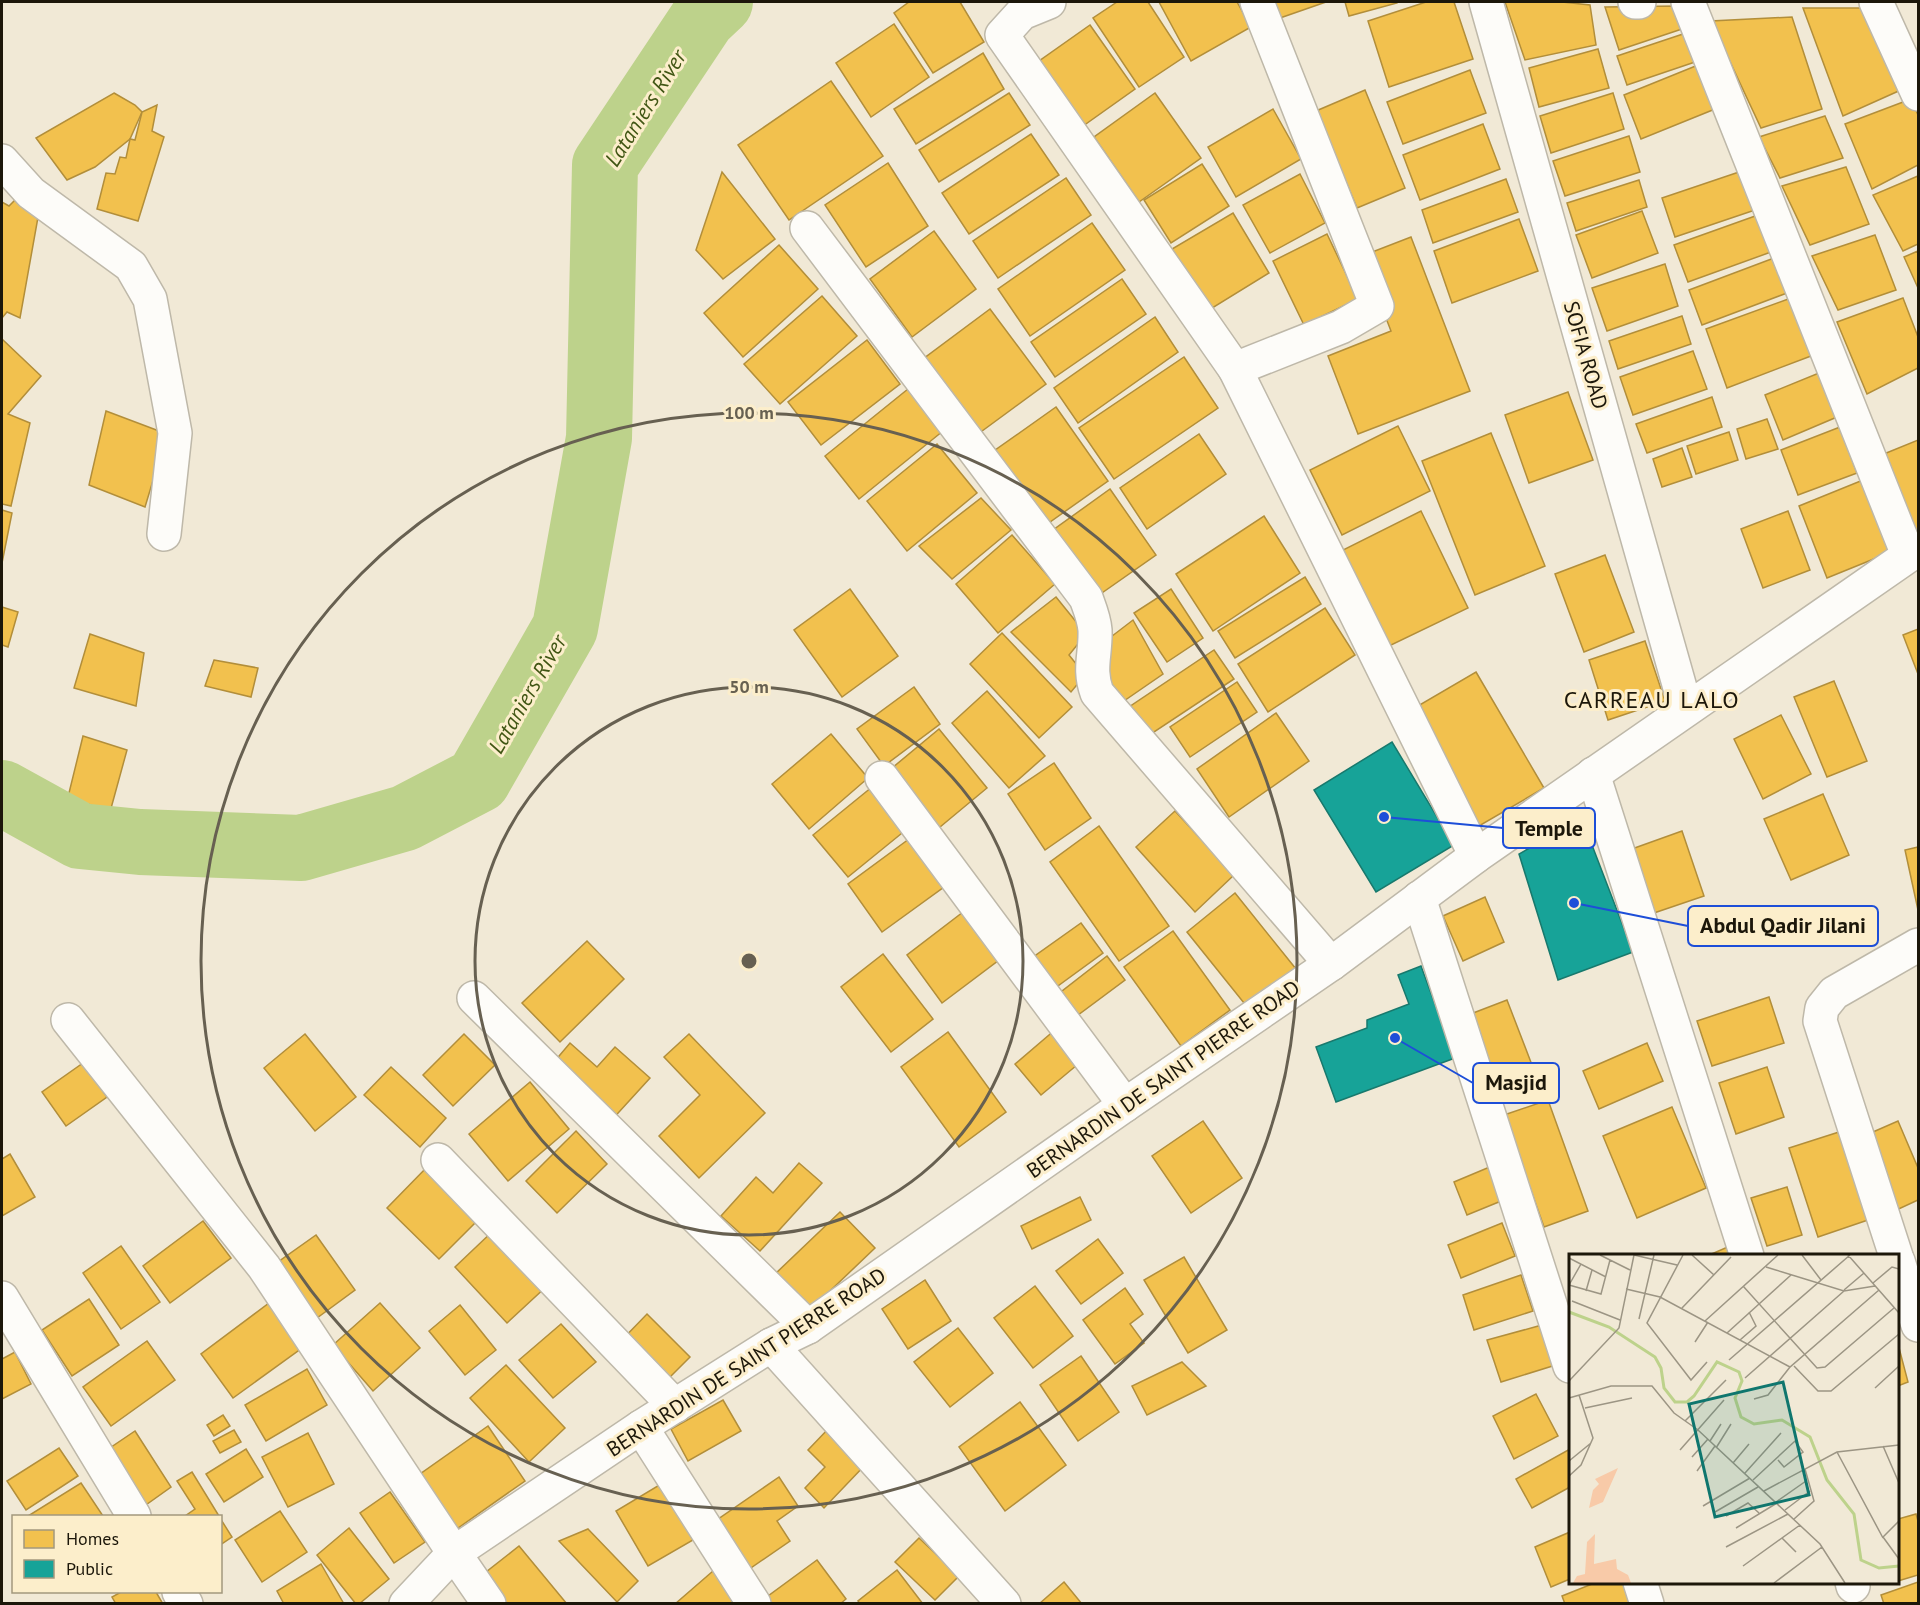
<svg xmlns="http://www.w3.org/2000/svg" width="1920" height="1605" font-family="'PT Sans',sans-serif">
<rect width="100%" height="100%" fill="#f1e9d6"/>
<g fill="#f2c14e" stroke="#b28e3a" stroke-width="1.5">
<polygon points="909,2 960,2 984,42 933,73 894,13"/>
<polygon points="1117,2 1148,2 1184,57 1139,87 1093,18"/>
<polygon points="1159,2 1237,2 1251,27 1191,61"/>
<polygon points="1274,2 1326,2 1280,18"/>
<polygon points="1345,2 1397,2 1397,3 1349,16"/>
<polygon points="1426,2 1454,2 1473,59 1389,87 1368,21"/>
<polygon points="1505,2 1562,2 1590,5 1596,45 1525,60"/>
<polygon points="1677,6 1685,28 1619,50 1605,7"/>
<polygon points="1803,8 1867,8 1903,89 1843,116"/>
<polygon points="1792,17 1822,109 1761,128 1711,21"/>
<polygon points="894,24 929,77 871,117 836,63"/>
<polygon points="1090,25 1135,89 1076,131 1032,66"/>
<polygon points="1689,32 1698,61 1627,85 1617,56"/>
<polygon points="1598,49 1609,88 1539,107 1529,68"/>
<polygon points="983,53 1004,89 916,144 894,109"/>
<polygon points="1703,63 1720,107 1641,139 1624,95"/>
<polygon points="1470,70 1486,113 1403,144 1387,102"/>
<polygon points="831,81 883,156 789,220 738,145"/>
<polygon points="1365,90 1405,188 1357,208 1316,111"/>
<polygon points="114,93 135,105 142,112 130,139 95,167 67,180 36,138"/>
<polygon points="1009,93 1030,125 939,182 919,150"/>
<polygon points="1155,93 1201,158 1139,202 1094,137"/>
<polygon points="1613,93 1624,129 1551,153 1540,116"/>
<polygon points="1911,99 1918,115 1918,165 1872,189 1845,124"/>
<polygon points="157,105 152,131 164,137 138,221 97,209 106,173 115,174 120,157 126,158 130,139 135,140 142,112"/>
<polygon points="1273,109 1301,159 1236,197 1208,147"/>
<polygon points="1825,116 1843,158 1780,178 1759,137"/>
<polygon points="1483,124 1500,169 1420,200 1403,155"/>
<polygon points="1031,134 1059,175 969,234 942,193"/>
<polygon points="1629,136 1640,172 1565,196 1553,161"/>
<polygon points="888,163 928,226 866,267 825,205"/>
<polygon points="1202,164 1229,206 1171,243 1144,200"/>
<polygon points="1846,167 1869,224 1810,245 1782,186"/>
<polygon points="1742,171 1755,210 1675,237 1662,198"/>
<polygon points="722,172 775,239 723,279 696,250"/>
<polygon points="1300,174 1325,223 1270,253 1243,205"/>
<polygon points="1918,176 1918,244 1903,251 1873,195"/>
<polygon points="1066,178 1091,215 998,278 973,241"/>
<polygon points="1506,179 1518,212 1433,243 1422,210"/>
<polygon points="1639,180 1647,207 1576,231 1567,203"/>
<polygon points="23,192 40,206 20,318 7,312 2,318 2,202 9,206"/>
<polygon points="1642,211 1658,253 1592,278 1576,235"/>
<polygon points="1233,213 1269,273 1209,310 1172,249"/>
<polygon points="1758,215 1771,252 1688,282 1674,245"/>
<polygon points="1519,219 1538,271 1452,303 1434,251"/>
<polygon points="1092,223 1125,270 1030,336 998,289"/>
<polygon points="934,231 976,289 912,337 870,279"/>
<polygon points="1327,234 1358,299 1304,325 1273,261"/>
<polygon points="1875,235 1896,290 1838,310 1812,256"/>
<polygon points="1411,237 1470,391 1358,434 1328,356 1391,331 1362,256"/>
<polygon points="779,245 818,289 743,357 704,313"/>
<polygon points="1918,251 1918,288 1904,257"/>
<polygon points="1774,258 1787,293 1702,325 1689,290"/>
<polygon points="1665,264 1678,306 1607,331 1592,288"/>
<polygon points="1122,279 1146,314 1055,377 1031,342"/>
<polygon points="822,296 857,336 780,404 744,364"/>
<polygon points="1791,298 1811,356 1727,388 1706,329"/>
<polygon points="1903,298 1918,337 1918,368 1867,394 1837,322"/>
<polygon points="990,309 1046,384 978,434 923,359"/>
<polygon points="1682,316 1691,344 1618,369 1609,341"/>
<polygon points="1155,317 1178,352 1078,423 1054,388"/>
<polygon points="2,339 41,376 8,414 30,423 11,506 2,504"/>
<polygon points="867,340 900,384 821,445 788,402"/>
<polygon points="1693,351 1707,389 1633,415 1620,377"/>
<polygon points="1184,357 1218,408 1114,479 1079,428"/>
<polygon points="1819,373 1837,417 1783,440 1765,395"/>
<polygon points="908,389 943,431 859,499 825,456"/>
<polygon points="1568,392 1593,460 1529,483 1505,415"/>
<polygon points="1712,397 1722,427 1647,453 1636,424"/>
<polygon points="1056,407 1108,481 1043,527 991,453"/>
<polygon points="106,411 167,434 145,507 89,485"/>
<polygon points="1767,419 1778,449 1746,459 1737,429"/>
<polygon points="1398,426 1430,491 1342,535 1310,470"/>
<polygon points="1840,427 1857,473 1798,495 1781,450"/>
<polygon points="1729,432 1738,460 1696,474 1687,446"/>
<polygon points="1491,433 1545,566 1475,595 1422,461"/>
<polygon points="1199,434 1226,474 1147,529 1120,488"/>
<polygon points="1918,440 1918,538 1879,456"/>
<polygon points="937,444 977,493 907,551 867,501"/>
<polygon points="1682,448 1692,477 1662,487 1653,459"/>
<polygon points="1863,480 1891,552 1827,578 1799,506"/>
<polygon points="1110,489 1156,555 1099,595 1053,530"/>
<polygon points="981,498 1011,530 952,579 919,546"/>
<polygon points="2,510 12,513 2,563"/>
<polygon points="1421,511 1468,608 1389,646 1343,550"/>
<polygon points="1788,511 1810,570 1763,588 1741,529"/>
<polygon points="1264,516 1300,573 1213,631 1176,574"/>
<polygon points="1012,535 1055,584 998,633 956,584"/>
<polygon points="1605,555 1634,632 1584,652 1555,574"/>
<polygon points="1305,577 1321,604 1235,658 1218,631"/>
<polygon points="850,589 898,656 842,697 794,630"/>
<polygon points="1171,589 1203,638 1167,662 1134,613"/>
<polygon points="1056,597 1086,634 1069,655 1085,675 1071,692 1011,632"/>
<polygon points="2,607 18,612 8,647 2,645"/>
<polygon points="1325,608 1355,655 1268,712 1238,664"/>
<polygon points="1133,620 1163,674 1121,703 1103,668 1103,643"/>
<polygon points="1918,629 1918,674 1903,635"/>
<polygon points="1002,633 1072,707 1039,738 970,664"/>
<polygon points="90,634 144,653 136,706 74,688"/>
<polygon points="1645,641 1665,701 1608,720 1589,660"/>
<polygon points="1214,650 1234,679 1148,736 1129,707"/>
<polygon points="214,660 258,668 251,697 205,686"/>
<polygon points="1476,672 1544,788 1479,826 1411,710"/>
<polygon points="1834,681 1867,761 1827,777 1794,697"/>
<polygon points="1237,682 1257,712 1190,757 1170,727"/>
<polygon points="914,687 940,724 884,766 857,729"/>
<polygon points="987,691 1045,756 1009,788 952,723"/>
<polygon points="1276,713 1309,761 1229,817 1197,769"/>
<polygon points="1781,715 1811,774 1763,799 1734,739"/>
<polygon points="939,729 987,788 934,832 886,773"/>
<polygon points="831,734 868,778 809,829 772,784"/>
<polygon points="83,736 127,750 110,812 68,797"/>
<polygon points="1054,763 1091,818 1045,850 1008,794"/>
<polygon points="872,787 907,829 848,877 813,835"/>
<polygon points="1823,794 1849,855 1791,880 1764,819"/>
<polygon points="1175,811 1234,875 1195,912 1136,847"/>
<polygon points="1099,826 1169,926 1119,961 1050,862"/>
<polygon points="1682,831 1704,896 1651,914 1629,850"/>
<polygon points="909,839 944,887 882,932 848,884"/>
<polygon points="1918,847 1918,910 1905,850"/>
<polygon points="1235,893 1296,969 1248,1008 1187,932"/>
<polygon points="1485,897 1504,942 1463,961 1443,916"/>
<polygon points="967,909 1003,957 942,1003 907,955"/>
<polygon points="1081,923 1103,953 1051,991 1029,960"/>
<polygon points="1173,931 1230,1010 1181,1046 1124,967"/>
<polygon points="587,941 624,979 560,1042 522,1003"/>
<polygon points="883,954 933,1019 891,1052 841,987"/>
<polygon points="1107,956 1125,980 1074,1018 1057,995"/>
<polygon points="1769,997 1784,1043 1712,1066 1697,1021"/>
<polygon points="1507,1000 1532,1065 1492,1080 1468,1015"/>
<polygon points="1056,1029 1083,1060 1041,1095 1015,1064"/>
<polygon points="948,1032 1006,1112 959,1147 901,1067"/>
<polygon points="305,1034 356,1097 315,1131 264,1068"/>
<polygon points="464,1034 495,1065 453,1106 423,1075"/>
<polygon points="689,1034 765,1113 699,1178 659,1136 700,1095 664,1057"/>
<polygon points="570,1043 597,1067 615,1047 650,1078 609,1123 549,1068"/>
<polygon points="1647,1043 1663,1081 1599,1109 1583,1071"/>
<polygon points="83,1063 107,1097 66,1126 42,1092"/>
<polygon points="391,1067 446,1118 420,1147 364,1095"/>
<polygon points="1767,1067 1784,1117 1736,1134 1719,1083"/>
<polygon points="530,1082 569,1129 508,1181 469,1134"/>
<polygon points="1548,1100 1588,1211 1544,1227 1504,1115"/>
<polygon points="1672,1107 1706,1188 1637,1218 1603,1136"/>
<polygon points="1203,1121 1242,1178 1191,1213 1152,1156"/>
<polygon points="1898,1121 1918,1168 1918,1200 1890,1213 1857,1139"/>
<polygon points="576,1131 607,1164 557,1213 526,1181"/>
<polygon points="1839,1132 1868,1220 1818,1237 1789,1148"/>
<polygon points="10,1154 35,1197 2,1216 2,1159"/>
<polygon points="799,1163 822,1183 760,1251 721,1216 756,1177 773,1193"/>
<polygon points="1492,1166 1506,1199 1467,1215 1454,1182"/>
<polygon points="427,1167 479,1219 439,1259 387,1208"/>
<polygon points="1787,1187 1802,1235 1767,1246 1751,1198"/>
<polygon points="1080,1197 1091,1220 1032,1249 1021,1226"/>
<polygon points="840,1212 875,1248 809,1311 774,1275"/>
<polygon points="203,1221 231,1258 170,1303 143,1266"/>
<polygon points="1502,1223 1515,1256 1461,1278 1448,1245"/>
<polygon points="495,1229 548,1285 507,1323 455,1267"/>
<polygon points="316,1235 355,1290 317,1318 278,1262"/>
<polygon points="1098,1239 1123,1273 1081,1304 1056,1271"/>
<polygon points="121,1246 160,1302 121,1329 83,1273"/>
<polygon points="1730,1246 1734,1256 1707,1256"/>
<polygon points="1184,1257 1227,1330 1188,1353 1144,1280"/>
<polygon points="1521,1275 1533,1311 1474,1330 1463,1295"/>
<polygon points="925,1280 951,1321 908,1349 882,1309"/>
<polygon points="1035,1286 1073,1336 1033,1368 994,1318"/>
<polygon points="1125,1288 1143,1314 1130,1324 1144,1343 1115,1364 1083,1320"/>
<polygon points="89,1299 119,1345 72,1376 42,1330"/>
<polygon points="269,1303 302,1348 233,1398 201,1354"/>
<polygon points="380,1303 420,1348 373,1391 333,1345"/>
<polygon points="460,1305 496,1350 465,1375 429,1331"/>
<polygon points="647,1314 690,1357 659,1388 617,1345"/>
<polygon points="561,1324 596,1362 553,1398 519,1360"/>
<polygon points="1542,1325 1559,1364 1501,1382 1487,1340"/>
<polygon points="958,1328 993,1373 950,1407 914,1362"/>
<polygon points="147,1341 175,1380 111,1426 83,1387"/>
<polygon points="1898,1344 1908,1382 1898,1386"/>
<polygon points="15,1352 31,1384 2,1399 2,1359"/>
<polygon points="1081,1356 1119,1412 1078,1441 1040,1385"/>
<polygon points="1182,1362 1206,1386 1147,1415 1132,1386"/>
<polygon points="506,1365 565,1428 529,1462 470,1398"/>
<polygon points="307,1369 327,1405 266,1441 245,1405"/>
<polygon points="1536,1394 1558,1436 1514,1459 1493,1416"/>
<polygon points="723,1400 741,1431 688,1461 671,1429"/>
<polygon points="1020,1402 1066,1465 1005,1511 959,1447"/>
<polygon points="223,1415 230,1426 214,1436 207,1425"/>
<polygon points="488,1426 525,1481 451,1533 413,1479"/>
<polygon points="829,1428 866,1464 824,1508 805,1488 825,1467 808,1450"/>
<polygon points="234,1430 241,1442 220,1453 213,1441"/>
<polygon points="135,1431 171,1487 136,1512 101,1454"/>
<polygon points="308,1433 334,1484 288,1507 262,1457"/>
<polygon points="59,1448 78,1476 26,1510 7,1481"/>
<polygon points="246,1449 263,1477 224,1502 206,1474"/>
<polygon points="1570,1449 1570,1487 1532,1508 1516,1479"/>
<polygon points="192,1472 219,1516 185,1516 195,1509 177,1481"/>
<polygon points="779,1477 798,1506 777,1521 790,1541 745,1572 711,1524"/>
<polygon points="81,1483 103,1516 28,1516"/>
<polygon points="661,1484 693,1540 648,1566 616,1511"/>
<polygon points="390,1492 425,1542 394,1563 360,1513"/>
<polygon points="280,1511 307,1552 262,1582 235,1540"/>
<polygon points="1916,1514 1918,1521 1918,1575 1898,1581 1898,1519"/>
<polygon points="220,1518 232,1537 220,1545"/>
<polygon points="349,1528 389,1579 359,1604 356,1604 317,1555"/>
<polygon points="588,1529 638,1581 617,1602 559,1541"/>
<polygon points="1570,1532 1570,1579 1551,1587 1535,1547"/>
<polygon points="919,1538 959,1576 935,1600 895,1562"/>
<polygon points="519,1546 567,1604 500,1604 481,1576"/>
<polygon points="817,1560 846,1599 840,1604 767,1604 764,1599"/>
<polygon points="321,1564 344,1604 284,1604 277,1591"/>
<polygon points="897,1570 923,1604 860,1604 858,1601"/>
<polygon points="713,1571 741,1604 675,1604"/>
<polygon points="1064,1582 1082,1604 1039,1604"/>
<polygon points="1597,1582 1625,1582 1630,1604 1565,1604 1562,1596"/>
<polygon points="1918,1582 1918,1604 1884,1604 1881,1595"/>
<polygon points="121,1592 156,1592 163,1604 116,1604 112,1597"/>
</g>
<g fill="#17a398" stroke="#18796d" stroke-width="1.5">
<polygon points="1392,742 1454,845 1376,892 1314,790"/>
<polygon points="1582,819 1633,952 1558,980 1519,854"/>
<polygon points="1421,966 1455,1058 1336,1102 1316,1047 1367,1028 1367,1020 1409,1004 1398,975"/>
</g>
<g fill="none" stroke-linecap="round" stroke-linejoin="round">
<polyline stroke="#bdd28b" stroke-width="66" points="2,793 80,836 140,842 301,848 405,818 478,780 565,628 599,438 605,165 703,18 720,2"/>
<g stroke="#beb8a9" stroke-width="36">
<g id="minor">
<polyline points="1049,2 1022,13 1002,35 1235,369 1476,856"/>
<polyline points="1486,2 1686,709"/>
<polyline points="1635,2 1639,2"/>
<polyline points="1688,2 1908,555"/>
<polyline points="1876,2 1918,94"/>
<polyline points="2,161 31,193 131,266 150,299 175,433 164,534"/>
<path d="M807 228 1086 598C1090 609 1094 618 1095 630 1096 655 1088 668 1097 693L1331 964"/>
<polyline points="1235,369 1341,327 1377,306 1257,2"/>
<polyline points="1593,774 1747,1256"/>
<polyline points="882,778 1125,1105"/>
<polyline points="1419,898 1570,1366"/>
<polyline points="474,998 808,1327"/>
<polyline points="68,1020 264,1267 454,1553 489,1604"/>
<polyline points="438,1160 675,1406"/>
<polyline points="1896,1256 1820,1021 1822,1008 1834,993 1918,945"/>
<polyline points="1898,1261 1918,1325"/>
<polyline points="2,1298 134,1516"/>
<polyline points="771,1345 1004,1604"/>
<polyline points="641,1427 754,1604"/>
<polyline points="1640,1582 1647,1604"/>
<polyline points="1852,1582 1853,1586"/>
<polyline points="179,1592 186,1604"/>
</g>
</g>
<g stroke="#beb8a9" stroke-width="36">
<polyline id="secondary" points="406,1604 454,1553 641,1427 771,1345 808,1327 1125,1105 1331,964 1476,856 1918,549"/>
</g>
<use href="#minor" stroke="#fdfcf9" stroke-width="33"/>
<use href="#secondary" stroke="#fdfcf9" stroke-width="33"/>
</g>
<g fill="none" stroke="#676051" stroke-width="3">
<circle cx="749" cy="961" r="274"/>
<circle cx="749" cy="961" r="548"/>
</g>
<g text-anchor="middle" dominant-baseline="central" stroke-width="6" stroke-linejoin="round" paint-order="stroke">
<g font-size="21" fill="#1c170a" stroke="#fceecb">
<text transform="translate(1586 355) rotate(74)">SOFIA ROAD</text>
<text transform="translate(1163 1079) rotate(-35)">BERNARDIN DE SAINT PIERRE ROAD</text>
<text transform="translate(746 1362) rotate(-33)">BERNARDIN DE SAINT PIERRE ROAD</text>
</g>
<g font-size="22" font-style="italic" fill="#415614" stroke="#fceecb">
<text transform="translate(645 108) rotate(-58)">Lataniers River</text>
<text transform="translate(527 694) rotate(-60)">Lataniers River</text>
</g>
<g font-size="24" letter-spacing="1.5" fill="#1c170a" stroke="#fceecb">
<text x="1652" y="699">CARREAU LALO</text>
</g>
</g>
<g transform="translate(1569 1254)">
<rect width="330" height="330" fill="#f1e9d6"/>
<path d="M49 214 34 248 20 254 24 236 30 230 26 225ZM26 280 25 310 47 305 48 315 59 321 62 329H4L8 322 16 320 18 288Z" fill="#f8caa8"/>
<path fill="none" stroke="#bdd28b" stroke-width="3" d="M0 58 40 73 86 103 92 114 95 134 106 148H118L125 142 148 108 170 118 173 127 166 144 172 163 185 170 213 166 241 183 258 226 285 260 292 306 310 314 330 312"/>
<path fill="none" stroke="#9c9584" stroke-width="1.5" d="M31 1 61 16M65 1 108 11M114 1 78 69 122 126 138 108M123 1 145 21M233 1 252 26M279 1 330 59M0 4 37 23M197 13 275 37 306 32M304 29 323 13 330 15M0 31 32 40 41 6M0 31 12 10M174 32 248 114 256 113 325 54M57 35 91 43 221 113 310 36M275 36 295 19M17 37 23 16M3 47 51 66M113 54 162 3M70 65 85 1M136 67 209 1M158 79 222 21M171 86 187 72 180 58M126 88 139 68M160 106 281 1M225 112 249 137H262L330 80M176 124 275 37M0 127 50 74 65 1M306 134 330 112M0 144 42 132H83L105 159 129 176 251 290 276 329M185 145 199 141 221 113M16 154 63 144M116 167 157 126M141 187 152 170M314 192 330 229M147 194 162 170M111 196 155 146M268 198 314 284M123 203 139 185M0 207 22 189M164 209 180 190M128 217 146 192M176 219 212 179M0 222 12 211 24 184 10 141M184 226 226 187 234 198 215 213 209 206M195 237 268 198 330 191M207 248 237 227M134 252 181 224M216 256 241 237M146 258 189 233M157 262 179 249 190 259M225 265 245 247 236 215M330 267 314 283 330 305M167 274 208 249M213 284 227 298M157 293 219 260M174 312 231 271M205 329 253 293"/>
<path fill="#0f766e" fill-opacity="0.15" stroke="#0f766e" stroke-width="3" d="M214 128 240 241 146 263 120 150Z"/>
<rect width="330" height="330" fill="none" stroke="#1c170a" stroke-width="3"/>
</g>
<circle cx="749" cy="961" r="9" fill="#676051" stroke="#fceecb" stroke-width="3"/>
<g font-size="18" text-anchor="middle" font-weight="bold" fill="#676051" stroke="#fceecb" stroke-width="6" stroke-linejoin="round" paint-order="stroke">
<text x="749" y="419">100 m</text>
<text x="749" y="693">50 m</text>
</g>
<path fill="none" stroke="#1d4ed8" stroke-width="2" d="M1384 817L1503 828M1574 903L1688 926M1395 1038L1473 1083"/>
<g fill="#1d4ed8" stroke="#fceecb" stroke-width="2">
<circle cx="1384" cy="817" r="6"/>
<circle cx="1574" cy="903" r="6"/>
<circle cx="1395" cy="1038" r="6"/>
</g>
<g fill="#fceecb" stroke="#1d4ed8" stroke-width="2">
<rect x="1503" y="808" width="92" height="40" rx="6"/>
<rect x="1688" y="906" width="190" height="40" rx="6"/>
<rect x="1473" y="1063" width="86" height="40" rx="6"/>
</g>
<g font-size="22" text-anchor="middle" font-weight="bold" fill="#1c170a">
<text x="1549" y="836">Temple</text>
<text x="1783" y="933">Abdul Qadir Jilani</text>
<text x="1516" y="1090">Masjid</text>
</g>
<rect width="1920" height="1605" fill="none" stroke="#1c170a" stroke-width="6"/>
<rect x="12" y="1515" width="210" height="78" fill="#fceecb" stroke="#a2987e" stroke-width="1.5"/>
<rect x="24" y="1530" width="30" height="18" fill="#f2c14e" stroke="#a2987e" stroke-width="1.5"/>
<text x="66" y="1545" font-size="18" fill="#1c170a">Homes</text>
<rect x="24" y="1560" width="30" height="18" fill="#17a398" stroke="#a2987e" stroke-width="1.5"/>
<text x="66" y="1575" font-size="18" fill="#1c170a">Public</text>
</svg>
